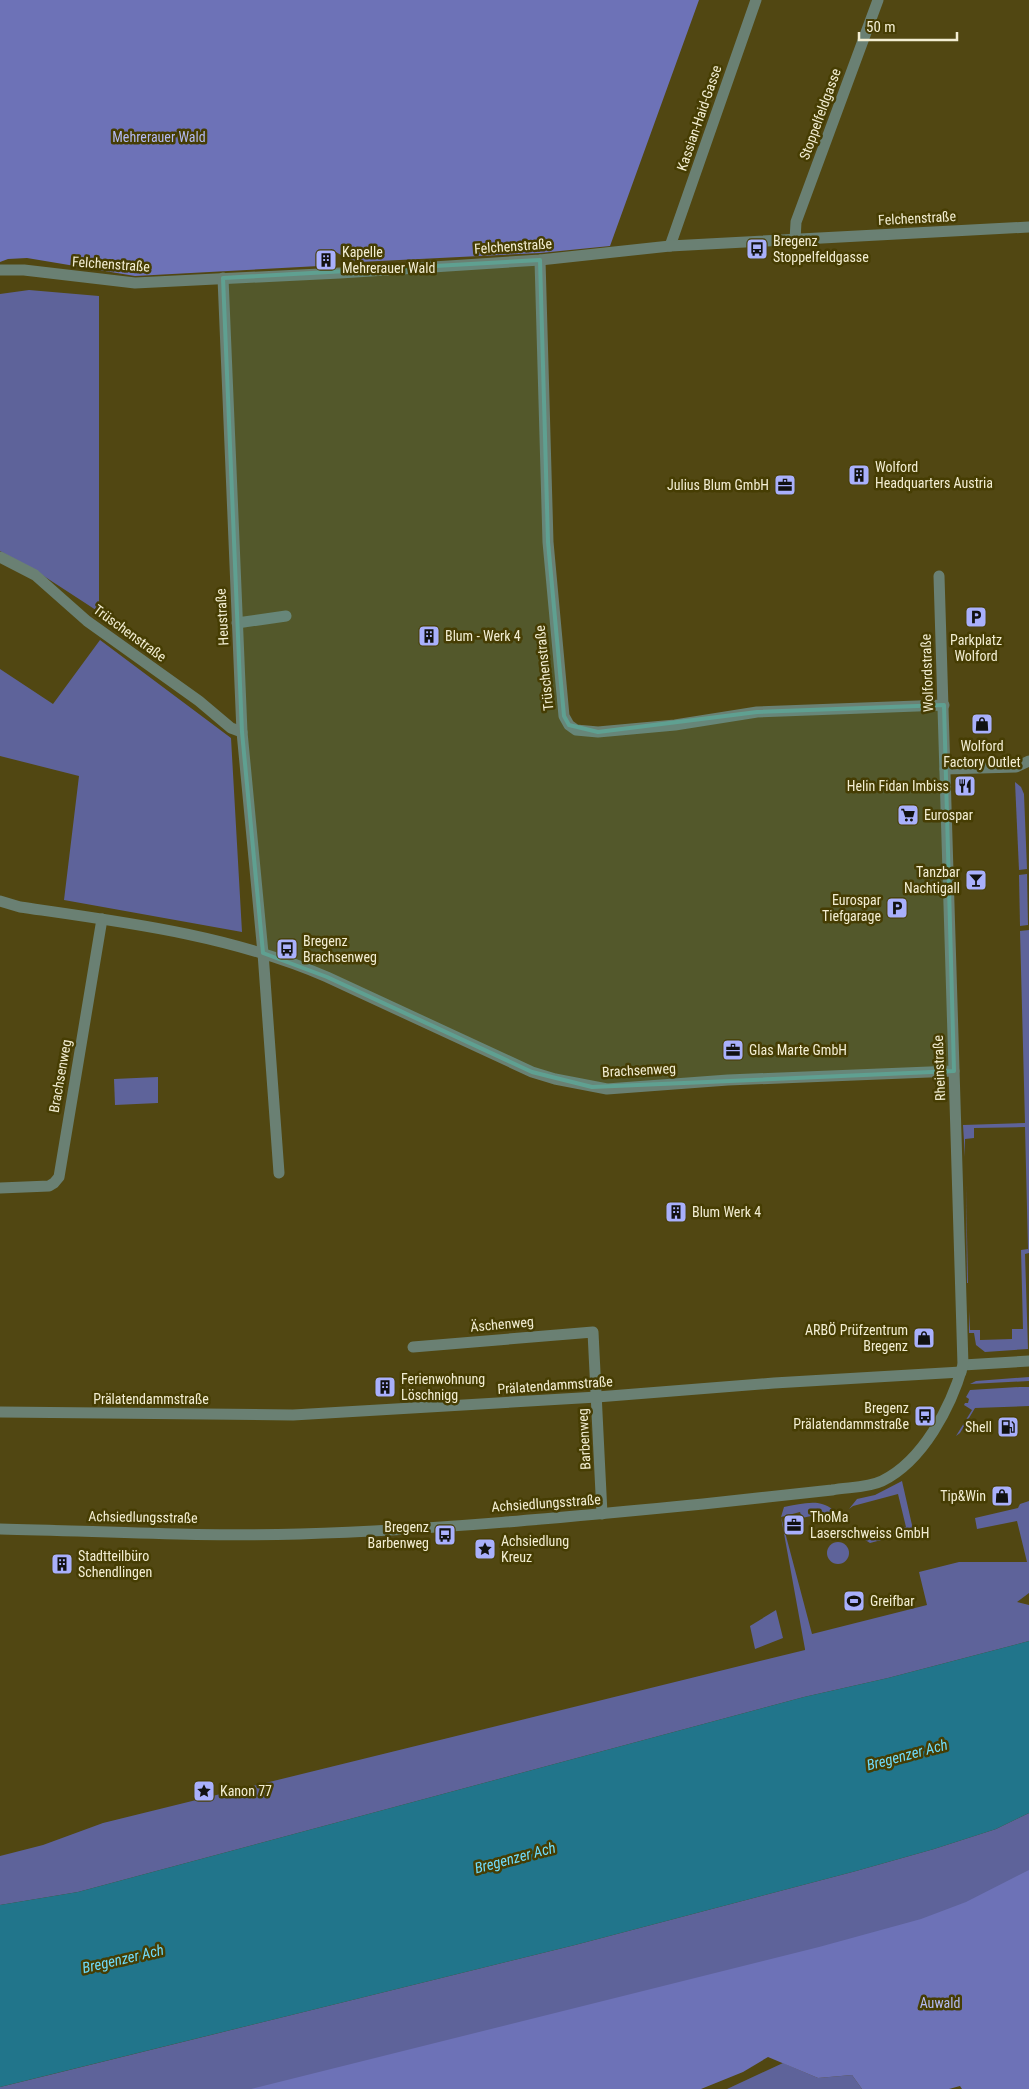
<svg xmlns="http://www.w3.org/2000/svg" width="1029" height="2089" font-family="'Roboto Condensed',sans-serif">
<rect width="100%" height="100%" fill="#514712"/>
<g fill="#5e639a">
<polygon points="29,290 99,296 99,612 36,571 0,551 0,294"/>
<polygon points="100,640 231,738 242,932 64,900 79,776 0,756 0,669 53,704"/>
<polygon points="1015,782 1021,787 1024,794 1027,869 1019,870"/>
<polygon points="1027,874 1028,925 1020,926 1019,875"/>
<polygon points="1029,930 1029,1253 1025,1254 1028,1349 985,1352 976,1345 974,1333 969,1333 969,1311 970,1330 980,1330 980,1340 1012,1339 1012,1329 1023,1329 1021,1250 1028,1249 1025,1127 974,1128 974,1138 965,1139 965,1157 963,1125 1025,1123 1020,931"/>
<polygon points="158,1077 158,1103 115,1105 114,1079"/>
<polygon points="966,1185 968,1283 967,1283"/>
<polygon points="1029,1377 1029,1381 970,1384 976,1381"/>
<polygon points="1020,1387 1029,1387 1029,1406 975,1408 960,1433 956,1436 972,1410 964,1405 965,1403 968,1403 969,1399 966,1397 970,1390"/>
<polygon points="902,1481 912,1525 911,1532 870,1543 862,1538 906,1527 898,1494 853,1506 849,1509 857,1499 875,1495"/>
<path d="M1029 1501V1593L1017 1602 1029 1605V1641L888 1678 804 1697 78 1892 0 1905V1856L43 1845 103 1823 805 1650V1649L781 1517 784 1507C803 1504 822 1497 836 1513L812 1518 811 1516 802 1518 800 1512 781 1517 812 1634 927 1605 919 1572 959 1562H1027L1017 1521 977 1529 975 1518 1018 1508 1020 1504Z"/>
<circle cx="838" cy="1553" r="11"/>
<polygon points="776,1610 783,1638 755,1649 750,1626"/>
<polygon points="1029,1813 1029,2089 809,2035 331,2089 0,2089 0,2087 45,2076 575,1945 856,1871 934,1849 996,1829"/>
<polygon points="783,2063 818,2078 852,2075 862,2089 727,2089"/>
</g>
<g fill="#6d72b7">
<polygon points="0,0 699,0 610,246 540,253 359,262 346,258 331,249 324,264 319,266 135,276 27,258 8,259 0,262"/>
<polygon points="1029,1870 1029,2089 962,2089 960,2086 949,2089 862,2089 852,2075 818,2078 768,2057 743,2072 701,2089 251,2089 819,1947 921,1919 966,1902"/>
</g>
<polygon fill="#21758b" points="1029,1641 1029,1813 996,1829 934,1849 856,1871 575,1945 0,2087 0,1905 78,1892 804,1697 888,1678"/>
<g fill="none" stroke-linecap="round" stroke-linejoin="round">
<g stroke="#6a8073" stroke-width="11">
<polyline points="795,240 796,222 878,0"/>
<polyline points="670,246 756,0"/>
<polyline points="540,260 548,542 564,716 569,725 576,730 598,732 675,725 757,712 944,705"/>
<polyline points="0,270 24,270 135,283 340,273 540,260 670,246 1029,227"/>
<polyline points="223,278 242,732 263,953 279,1173"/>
<polyline points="0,557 35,575 87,621 199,701 231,728 242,732"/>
<polyline points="237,623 286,616"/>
<polyline points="945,769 1016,767 1029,761"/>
<path d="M0 901 20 907C124 922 230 935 327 977L532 1072 555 1079 607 1089 728 1080 954 1071"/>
<polyline points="0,1188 49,1186 54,1183 59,1177 102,919"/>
<polyline points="413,1347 593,1332 602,1514"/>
<polyline points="963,1365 1029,1361"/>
<polyline points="0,1412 293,1415 597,1397 774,1383 961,1372"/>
<path d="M0 1529C100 1531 200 1537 300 1534 435 1530 569 1517 703 1504 746 1499 789 1495 832 1490 848 1487 867 1488 882 1481 923 1461 951 1407 963 1365L939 576"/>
</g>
</g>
<path fill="#5fa091" fill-opacity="0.2" stroke="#5fa091" stroke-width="4" stroke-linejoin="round" d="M540 260 548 542 564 716 569 725 598 732 757 712 944 705 954 1071 592 1087 532 1072 327 977 263 953 242 732 223 278Z"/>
<defs>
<g id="bus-square" transform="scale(1.125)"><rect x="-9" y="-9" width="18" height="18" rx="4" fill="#a9b0fc" stroke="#463d03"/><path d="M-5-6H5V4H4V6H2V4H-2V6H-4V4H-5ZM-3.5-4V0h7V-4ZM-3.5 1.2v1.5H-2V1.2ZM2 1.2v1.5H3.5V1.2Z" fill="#111"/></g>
<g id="building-square" transform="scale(1.125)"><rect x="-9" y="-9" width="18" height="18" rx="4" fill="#a9b0fc" stroke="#463d03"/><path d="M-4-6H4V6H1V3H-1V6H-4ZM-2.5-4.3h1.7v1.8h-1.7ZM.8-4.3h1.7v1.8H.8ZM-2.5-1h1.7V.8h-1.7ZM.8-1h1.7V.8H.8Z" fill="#111"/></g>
<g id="office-square" transform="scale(1.125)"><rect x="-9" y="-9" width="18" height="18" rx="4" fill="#a9b0fc" stroke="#463d03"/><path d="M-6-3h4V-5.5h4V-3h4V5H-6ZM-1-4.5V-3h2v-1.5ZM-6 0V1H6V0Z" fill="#111"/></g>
<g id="parking-square" transform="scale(1.125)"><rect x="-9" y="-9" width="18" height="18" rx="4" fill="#a9b0fc" stroke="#463d03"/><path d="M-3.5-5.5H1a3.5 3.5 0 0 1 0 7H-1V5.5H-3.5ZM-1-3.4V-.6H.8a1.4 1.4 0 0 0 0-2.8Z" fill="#111"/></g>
<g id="shop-square" transform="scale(1.125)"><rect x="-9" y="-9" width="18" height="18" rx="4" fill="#a9b0fc" stroke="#463d03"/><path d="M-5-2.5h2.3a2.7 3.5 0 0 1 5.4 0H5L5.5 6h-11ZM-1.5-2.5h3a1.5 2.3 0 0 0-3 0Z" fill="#111"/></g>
<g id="restaurant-square" transform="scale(1.125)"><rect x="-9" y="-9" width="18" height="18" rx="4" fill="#a9b0fc" stroke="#463d03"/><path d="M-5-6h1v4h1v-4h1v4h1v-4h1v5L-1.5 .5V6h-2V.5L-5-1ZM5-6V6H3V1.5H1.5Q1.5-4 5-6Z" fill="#111"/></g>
<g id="supermarket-square" transform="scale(1.125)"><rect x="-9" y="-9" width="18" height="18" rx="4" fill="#a9b0fc" stroke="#463d03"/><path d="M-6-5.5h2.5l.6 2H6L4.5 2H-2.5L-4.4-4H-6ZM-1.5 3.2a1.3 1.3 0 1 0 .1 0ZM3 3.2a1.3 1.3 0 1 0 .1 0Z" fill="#111"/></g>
<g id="bar-square" transform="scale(1.125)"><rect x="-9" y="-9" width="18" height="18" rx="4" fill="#a9b0fc" stroke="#463d03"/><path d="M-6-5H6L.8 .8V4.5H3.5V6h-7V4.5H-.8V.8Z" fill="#111"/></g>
<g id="fuel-square" transform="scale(1.125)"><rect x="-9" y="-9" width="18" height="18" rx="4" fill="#a9b0fc" stroke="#463d03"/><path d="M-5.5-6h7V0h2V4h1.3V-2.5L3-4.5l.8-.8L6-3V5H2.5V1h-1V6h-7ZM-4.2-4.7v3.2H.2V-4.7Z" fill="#111"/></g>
<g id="sight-square" transform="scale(1.125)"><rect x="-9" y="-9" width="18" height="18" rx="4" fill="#a9b0fc" stroke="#463d03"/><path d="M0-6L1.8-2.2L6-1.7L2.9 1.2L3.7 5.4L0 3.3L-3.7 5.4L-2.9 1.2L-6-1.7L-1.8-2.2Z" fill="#111"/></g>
<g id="stadium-square" transform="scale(1.125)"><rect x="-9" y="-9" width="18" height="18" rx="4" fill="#a9b0fc" stroke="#463d03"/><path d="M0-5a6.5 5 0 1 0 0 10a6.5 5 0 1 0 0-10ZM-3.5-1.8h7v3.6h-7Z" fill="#111"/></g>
</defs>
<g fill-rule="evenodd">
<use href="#bus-square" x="757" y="249"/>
<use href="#building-square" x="326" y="260"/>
<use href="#building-square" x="859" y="475"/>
<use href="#office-square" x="785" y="485"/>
<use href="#parking-square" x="976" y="617"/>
<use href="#building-square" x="429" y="636"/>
<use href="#shop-square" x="982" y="724"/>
<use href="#restaurant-square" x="965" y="786"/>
<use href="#supermarket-square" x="908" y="815"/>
<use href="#bar-square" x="976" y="880"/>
<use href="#parking-square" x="897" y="908"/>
<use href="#bus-square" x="287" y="949"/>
<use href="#office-square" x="733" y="1050"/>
<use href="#building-square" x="676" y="1212"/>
<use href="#shop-square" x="924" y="1338"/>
<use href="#building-square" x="385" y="1387"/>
<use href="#bus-square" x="925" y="1416"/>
<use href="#fuel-square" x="1008" y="1427"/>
<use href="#shop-square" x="1002" y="1496"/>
<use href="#office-square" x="794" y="1525"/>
<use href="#bus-square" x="445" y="1535"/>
<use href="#sight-square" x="485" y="1549"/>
<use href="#building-square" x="62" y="1564"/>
<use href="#stadium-square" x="854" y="1601"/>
<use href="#sight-square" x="204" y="1791"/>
</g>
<g text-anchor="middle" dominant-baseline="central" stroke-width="5" stroke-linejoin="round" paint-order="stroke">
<g font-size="14" fill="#f3eed3" stroke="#463d03">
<text transform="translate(820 114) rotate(-70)">Stoppelfeldgasse</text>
<text transform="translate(699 118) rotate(-71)">Kassian-Haid-Gasse</text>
<text transform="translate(917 218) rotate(-3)">Felchenstraße</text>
<text transform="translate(513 246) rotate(-4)">Felchenstraße</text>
<text transform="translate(111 264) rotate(4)">Felchenstraße</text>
<text transform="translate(222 617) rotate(-93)">Heustraße</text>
<text transform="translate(130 633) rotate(36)">Trüschenstraße</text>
<text transform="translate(544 668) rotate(-96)">Trüschenstraße</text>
<text transform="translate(927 673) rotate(-92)">Wolfordstraße</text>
<text transform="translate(939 1068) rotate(-92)">Rheinstraße</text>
<text transform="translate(639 1070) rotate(-3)">Brachsenweg</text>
<text transform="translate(60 1076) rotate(-80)">Brachsenweg</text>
<text transform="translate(502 1324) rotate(-5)">Äschenweg</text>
<text transform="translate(555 1385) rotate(-4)">Prälatendammstraße</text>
<text x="151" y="1399">Prälatendammstraße</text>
<text transform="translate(584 1439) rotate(-93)">Barbenweg</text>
<text transform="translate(546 1503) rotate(-4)">Achsiedlungsstraße</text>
<text transform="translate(143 1517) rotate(1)">Achsiedlungsstraße</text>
</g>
<g font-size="14" fill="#b3baf3" stroke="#463d03">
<text x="159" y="137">Mehrerauer Wald</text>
<text x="940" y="2003">Auwald</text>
</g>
<g font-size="14" fill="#f3eed3" stroke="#463d03" text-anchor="start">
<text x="773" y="241">Bregenz<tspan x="773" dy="16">Stoppelfeldgasse</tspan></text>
<text x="342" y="252">Kapelle<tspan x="342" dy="16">Mehrerauer Wald</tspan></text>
<text x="875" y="467">Wolford<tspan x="875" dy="16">Headquarters Austria</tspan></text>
<text x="769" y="485" text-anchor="end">Julius Blum GmbH</text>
<text x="445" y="636">Blum - Werk 4</text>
<text x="976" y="640" text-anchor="middle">Parkplatz<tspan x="976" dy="16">Wolford</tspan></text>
<text x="982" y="746" text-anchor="middle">Wolford<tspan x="982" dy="16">Factory Outlet</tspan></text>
<text x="949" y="786" text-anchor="end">Helin Fidan Imbiss</text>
<text x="924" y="815">Eurospar</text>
<text x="960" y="872" text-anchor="end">Tanzbar<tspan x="960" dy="16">Nachtigall</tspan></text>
<text x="881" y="900" text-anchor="end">Eurospar<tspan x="881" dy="16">Tiefgarage</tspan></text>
<text x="303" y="941">Bregenz<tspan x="303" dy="16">Brachsenweg</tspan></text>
<text x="749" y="1050">Glas Marte GmbH</text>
<text x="692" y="1212">Blum Werk 4</text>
<text x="908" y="1330" text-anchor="end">ARBÖ Prüfzentrum<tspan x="908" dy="16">Bregenz</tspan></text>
<text x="401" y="1379">Ferienwohnung<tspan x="401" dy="16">Löschnigg</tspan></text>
<text x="909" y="1408" text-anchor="end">Bregenz<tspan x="909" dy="16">Prälatendammstraße</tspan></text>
<text x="992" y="1427" text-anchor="end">Shell</text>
<text x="986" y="1496" text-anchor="end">Tip&amp;Win</text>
<text x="810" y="1517">ThoMa<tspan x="810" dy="16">Laserschweiss GmbH</tspan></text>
<text x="429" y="1527" text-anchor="end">Bregenz<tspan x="429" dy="16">Barbenweg</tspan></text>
<text x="501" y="1541">Achsiedlung<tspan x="501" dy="16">Kreuz</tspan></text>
<text x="78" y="1556">Stadtteilbüro<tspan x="78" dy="16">Schendlingen</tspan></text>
<text x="870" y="1601">Greifbar</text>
<text x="220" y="1791">Kanon 77</text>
</g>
<g font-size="15" font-style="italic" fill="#6fdbfa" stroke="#463d03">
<text transform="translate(907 1755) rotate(-15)">Bregenzer Ach</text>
<text transform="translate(515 1858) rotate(-15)">Bregenzer Ach</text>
<text transform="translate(123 1959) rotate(-13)">Bregenzer Ach</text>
</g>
</g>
<path d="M859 32v8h98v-8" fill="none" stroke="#f3eed3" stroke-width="2.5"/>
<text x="866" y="32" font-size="15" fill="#f3eed3" stroke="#463d03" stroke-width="4" paint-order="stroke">50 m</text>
</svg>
